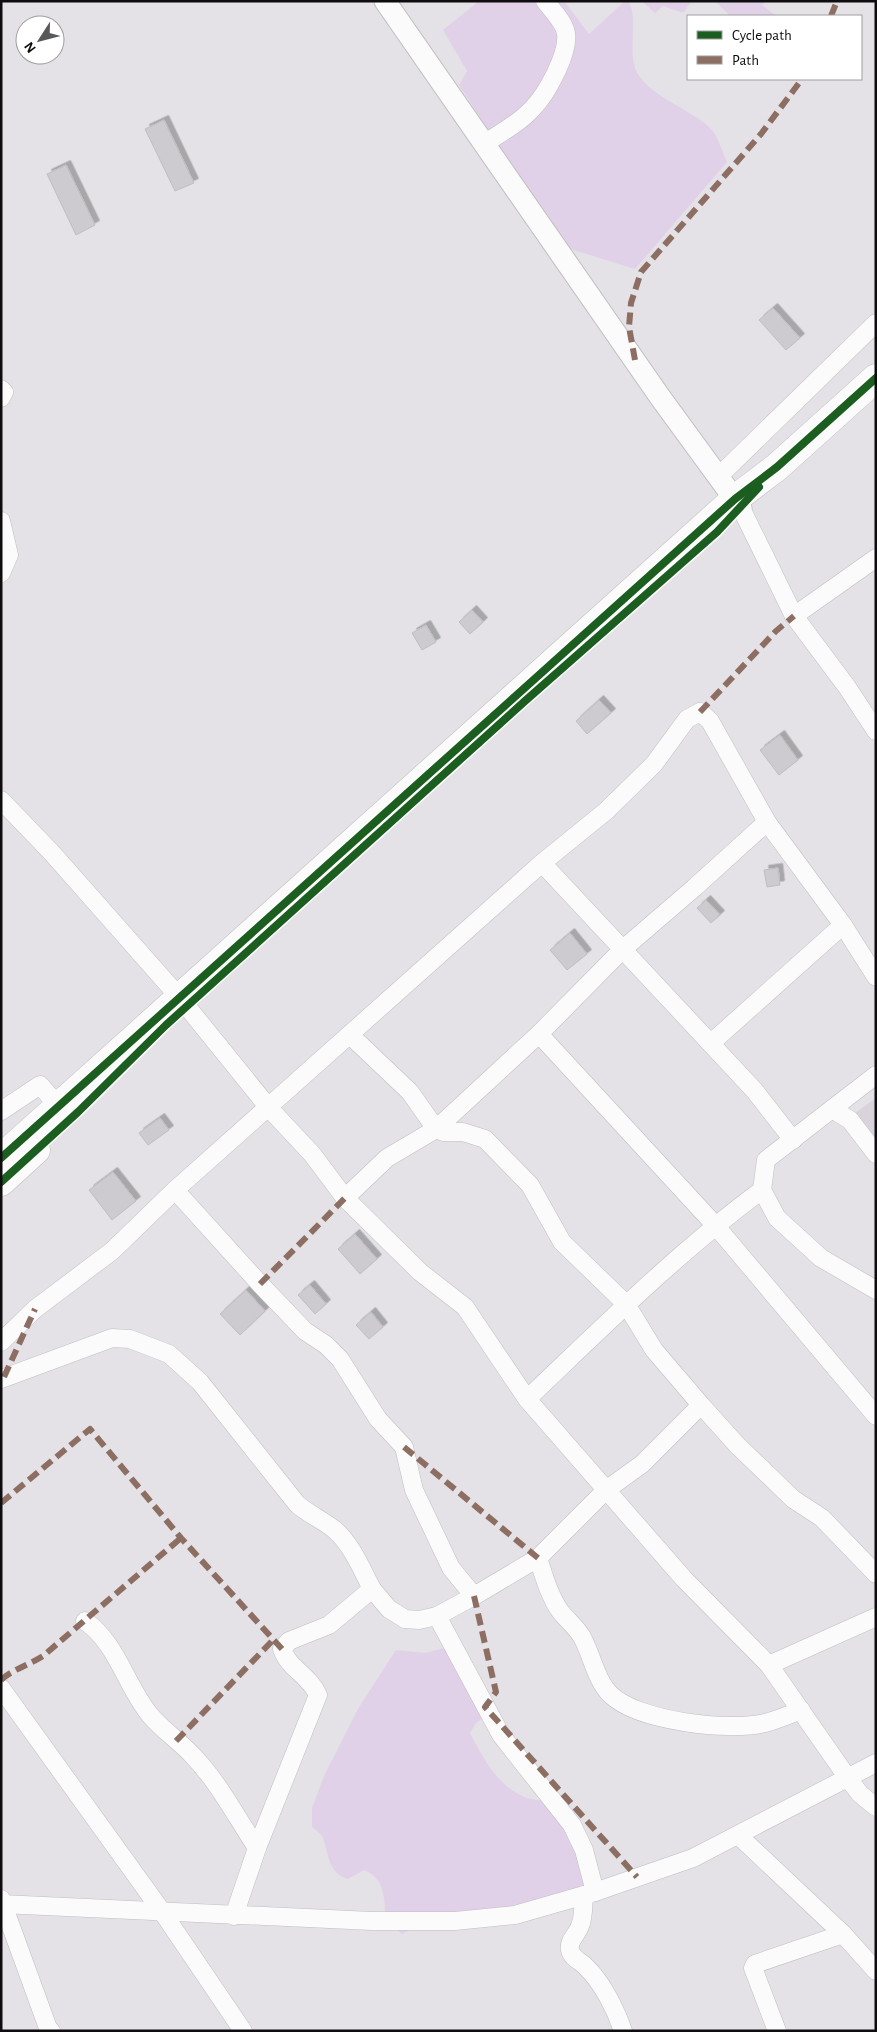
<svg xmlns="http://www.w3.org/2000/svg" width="877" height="2032" font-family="'Alegreya Sans',sans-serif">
<defs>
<filter id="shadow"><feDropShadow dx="4.5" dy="-4.5" stdDeviation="0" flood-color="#0004"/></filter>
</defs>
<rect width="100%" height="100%" fill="#e4e2e6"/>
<polygon fill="#d9d3dc" points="876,1098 876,1138 855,1113"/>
<g fill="#e1d1e8">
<path d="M479 1H564L589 34 625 1H628C639 18 628 47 635 68 646 96 690 108 710 128 718 135 722 152 727 162L635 269 564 247 459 85 467 71 443 30Z"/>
<polygon points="642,1 692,1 683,13 663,6 655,13"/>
<polygon points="715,1 766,1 762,5 776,16 730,16"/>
<path d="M452 1646 484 1717 476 1723 470 1733C484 1759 496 1784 524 1797 531 1800 543 1799 549 1805 570 1825 578 1858 588 1884L571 1897 556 1903 433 1918 402 1934 386 1921C384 1900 386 1878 364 1870L348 1879C328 1873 329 1855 323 1838 321 1834 316 1830 312 1827V1808L324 1776 359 1707 396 1650 425 1653Z"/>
</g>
<g fill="#cdcbcf" stroke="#bfbdc1" filter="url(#shadow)">
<polygon points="164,120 194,183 175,191 145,129"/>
<polygon points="66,165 95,225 76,235 47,174"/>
<polygon points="773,308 800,338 786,350 759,320"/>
<polygon points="472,610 483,622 470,634 459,622"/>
<polygon points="426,625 436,642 422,650 412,633"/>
<polygon points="599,700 611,713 587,734 576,721"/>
<polygon points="780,735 798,760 779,775 760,750"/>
<polygon points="778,868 780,885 767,887 764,870"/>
<polygon points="706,900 720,915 711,923 697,908"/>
<polygon points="570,933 587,954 567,970 550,950"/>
<polygon points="160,1118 169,1130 148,1145 139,1133"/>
<polygon points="113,1172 136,1201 112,1220 89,1190"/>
<polygon points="355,1234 377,1259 360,1274 338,1249"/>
<polygon points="310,1285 326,1304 315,1314 298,1295"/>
<polygon points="246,1290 265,1311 240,1335 220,1314"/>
<polygon points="371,1312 383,1327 369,1339 356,1325"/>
</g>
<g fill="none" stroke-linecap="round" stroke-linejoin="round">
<g stroke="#c0bec1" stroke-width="19">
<g id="minor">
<path d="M485 143C501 133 519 123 532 109 546 95 569 54 566 33 564 22 552 10 545 1"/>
<polyline points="1,389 4,392 1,398"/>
<polyline points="719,476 876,323"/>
<polyline points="741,508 794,616 847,687 876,731"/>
<polyline points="1,521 9,555 1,573"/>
<polyline points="794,616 876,558"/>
<polyline points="1,800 52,853 180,998 269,1108 312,1154 345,1198 420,1272 465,1307 527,1399 684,1579 769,1665 847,1777 860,1794 876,1807"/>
<polyline points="542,863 754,1090 793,1140"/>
<polyline points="539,1034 715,1225 876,1416"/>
<polyline points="350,1035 410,1092 436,1129 444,1132 463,1132 485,1139 530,1185 562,1242 626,1304 654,1350 701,1405 737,1445 793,1499 822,1518 876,1574"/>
<polyline points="711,1043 843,925"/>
<polyline points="832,1109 850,1120 876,1154"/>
<polyline points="1,1111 40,1085 59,1107"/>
<polyline points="175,1190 260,1284 305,1331 326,1345 340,1359 378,1419 404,1447 414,1490 451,1568 474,1596"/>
<polyline points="762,1190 777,1218 821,1258 876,1290"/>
<polyline points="345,1198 387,1158 436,1129 539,1034 623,949 694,888 767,822"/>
<polyline points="1,1342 35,1309 112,1251 175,1190 542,863 606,811 654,764 687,719 700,712 710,721 767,822 843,925 876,977"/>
<path d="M1 1379 112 1338 130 1339 169 1354 200 1382 297 1504C308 1514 323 1520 335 1530 352 1545 362 1570 372 1589"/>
<path d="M527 1399C603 1327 677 1253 762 1190L766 1160 876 1075"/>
<path d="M538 1558C544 1576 549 1595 560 1611 567 1620 576 1627 582 1637 592 1655 596 1681 611 1695 638 1721 729 1732 765 1723 777 1720 789 1715 801 1710"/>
<polyline points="437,1616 501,1735 572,1825 584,1850 595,1892"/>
<path d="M85 1621C117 1643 126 1686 150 1715 163 1731 181 1742 194 1757 219 1783 237 1818 257 1848L234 1916"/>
<polyline points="769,1665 876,1617"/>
<polyline points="1,1688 163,1913 243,2031"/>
<polyline points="739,1836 843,1934 876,1971"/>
<path d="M257 1848 318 1695C310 1676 288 1668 282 1649L289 1641 329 1625 372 1589 389 1609 405 1619 419 1620 437 1616 474 1596 538 1558 606 1490 642 1464 701 1405"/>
<path d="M584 1895C583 1904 584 1917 580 1926 577 1935 568 1940 570 1950 572 1959 581 1961 586 1967 602 1982 616 2010 623 2031"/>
<polyline points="1,1899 48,2028 51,2031"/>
<polyline points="1,1904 372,1921 455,1921 515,1915 595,1892 693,1858 876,1763"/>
<polyline points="777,2031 753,1968 755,1964 843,1934"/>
</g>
</g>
<g stroke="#c0bec1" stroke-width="23">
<polyline id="tertiary" points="385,1 660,397 741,508"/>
</g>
<g stroke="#c0bec1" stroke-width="29">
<g id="primary">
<polyline points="1,1158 735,499 777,467 876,378"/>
<polyline points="1,1182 36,1150"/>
</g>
</g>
<use href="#minor" stroke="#fbfbfb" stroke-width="18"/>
<use href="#tertiary" stroke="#fbfbfb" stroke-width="21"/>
<use href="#primary" stroke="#fbfbfb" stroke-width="28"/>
<g stroke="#8d6e63" stroke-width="6" stroke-dasharray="12 6" stroke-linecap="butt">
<polyline points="831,16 837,1"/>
<polyline points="635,360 629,327 631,303 641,272 761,134 802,79"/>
<polyline points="700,712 776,631 794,616"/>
<polyline points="260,1284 345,1198"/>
<polyline points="4,1377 35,1309"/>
<polyline points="404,1447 538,1558"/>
<polyline points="1,1503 90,1429 181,1538 282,1649"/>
<polyline points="474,1596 496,1692 485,1707 637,1877"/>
<path d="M1 1680C13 1669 29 1665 43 1656L181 1538"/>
<polyline points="176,1741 274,1639"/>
</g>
<g stroke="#fff" stroke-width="11">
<g id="cycleway">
<polyline points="1,1158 735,499 777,467 876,378"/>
<polyline points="1,1182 78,1112 166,1025 525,701 717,532 759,487"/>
</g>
</g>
<use href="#cycleway" stroke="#1b5e20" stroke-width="8"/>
</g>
<rect width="877" height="2032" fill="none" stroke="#0e0c0e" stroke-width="5"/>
<rect x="687" y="15" width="175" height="65" fill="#ffffff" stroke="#9f9e9f"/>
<rect x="697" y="31" width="25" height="8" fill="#1b5e20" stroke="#9f9e9f"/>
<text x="732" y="40" font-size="15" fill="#0e0c0e">Cycle path</text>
<rect x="697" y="56" width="25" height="8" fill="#8d6e63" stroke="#9f9e9f"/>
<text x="732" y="65" font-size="15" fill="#0e0c0e">Path</text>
<g transform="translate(40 40) rotate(234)"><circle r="24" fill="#ffffff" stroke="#9f9e9f"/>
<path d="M0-4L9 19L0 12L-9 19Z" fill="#59575a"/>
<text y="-8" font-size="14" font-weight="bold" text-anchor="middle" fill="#0e0c0e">N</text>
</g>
</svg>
